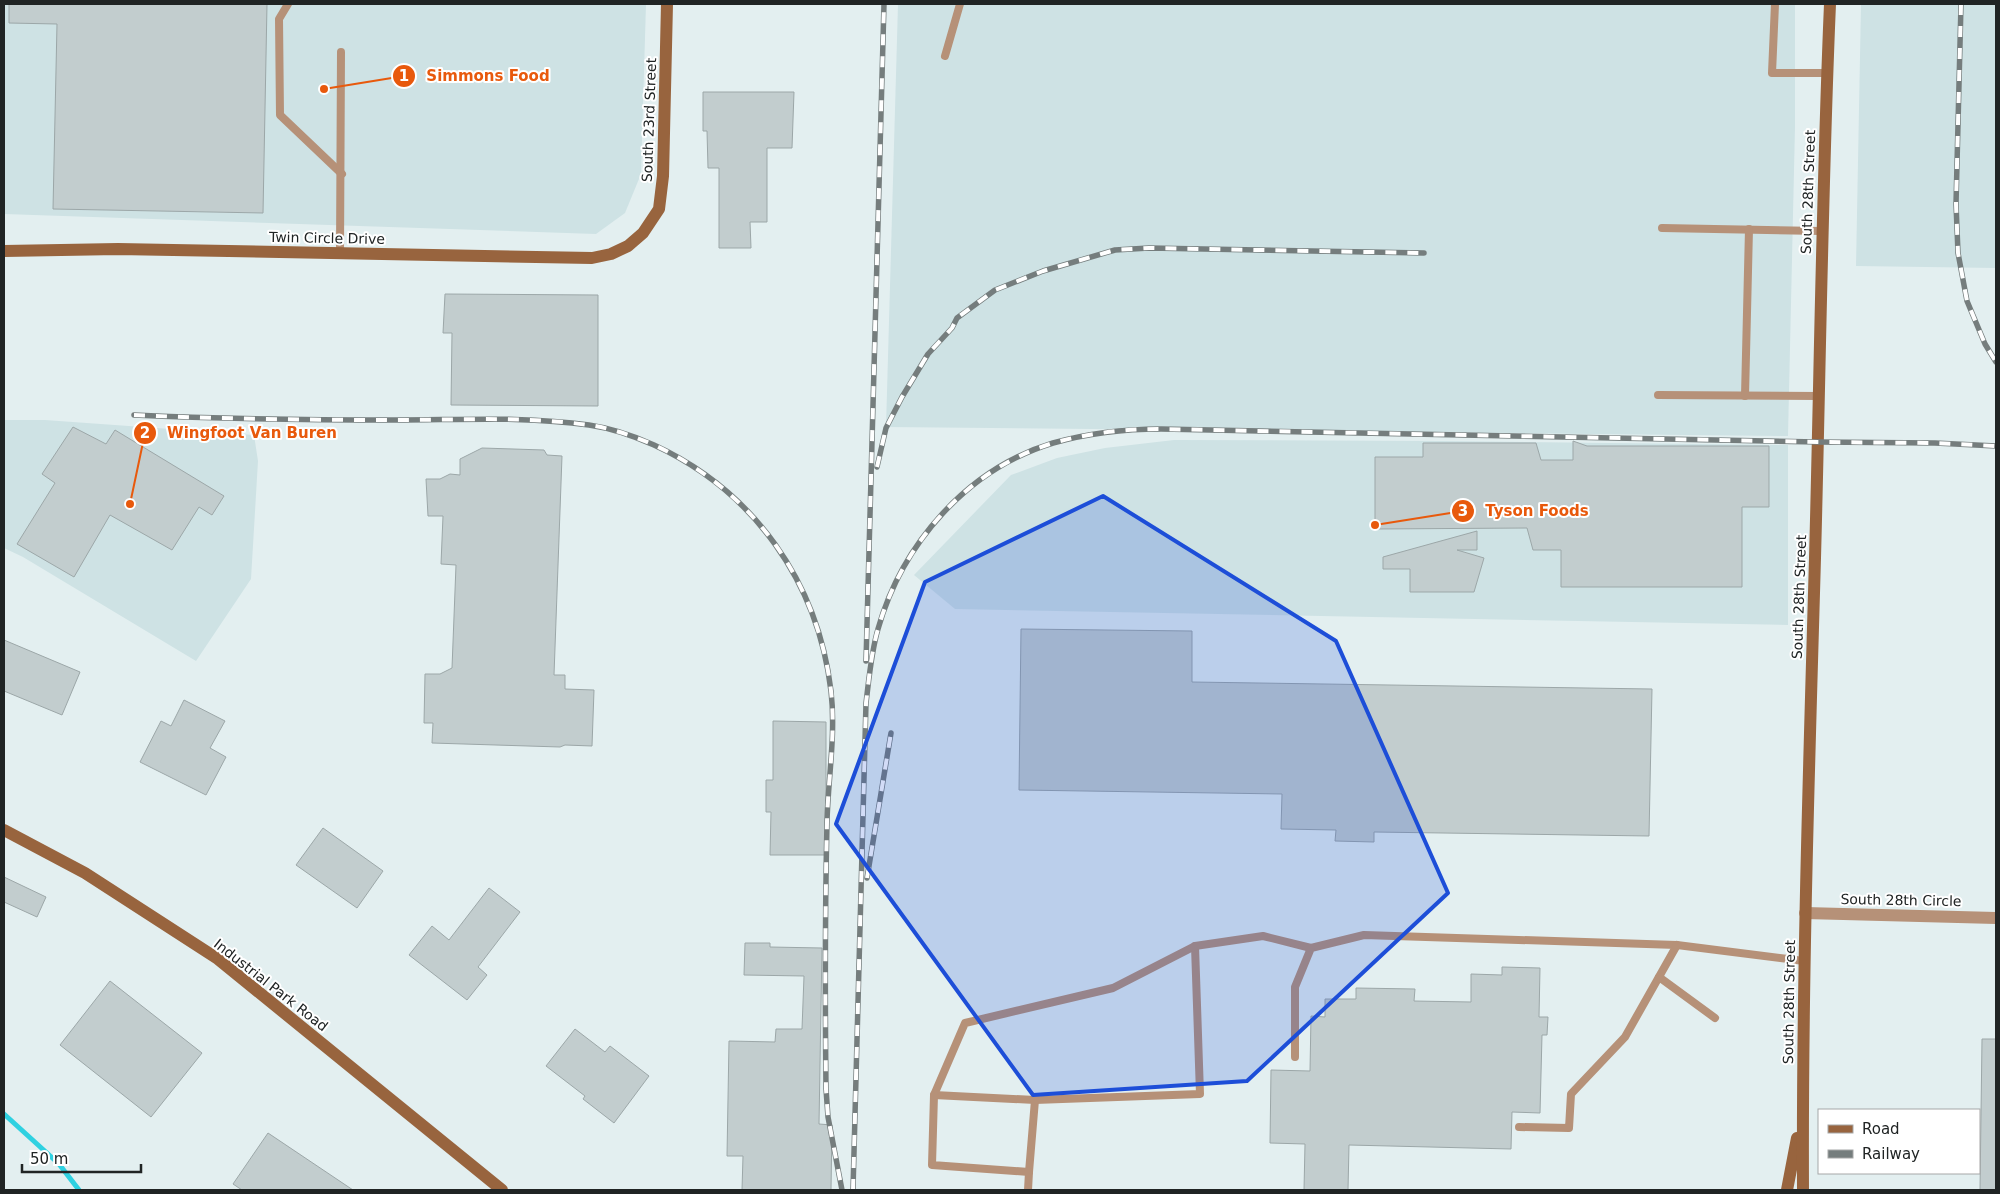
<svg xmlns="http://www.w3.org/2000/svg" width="2000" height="1194" font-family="'DejaVu Sans',sans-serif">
<rect width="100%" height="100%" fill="#e3eff0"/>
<g fill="#cee2e4">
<polygon points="4,4 646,4 641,174 625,213 596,234 4,214"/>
<polygon points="898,4 1795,4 1795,127 1788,436 886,427"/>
<polygon points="1861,4 1996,4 1996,268 1856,266"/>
<polygon points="4,420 45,420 254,435 258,461 251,579 196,661 23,557 4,548"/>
<polygon points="1174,440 1441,441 1788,445 1788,625 955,609 914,575 1011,475 1057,458 1105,448"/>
</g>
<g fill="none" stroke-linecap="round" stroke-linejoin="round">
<polyline stroke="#2fd1e1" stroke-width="5" points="4,1114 59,1164 79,1190"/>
</g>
<g fill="#c2cdce" stroke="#9ca7a8">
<polygon points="9,4 267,4 263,213 53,209 57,24 9,23"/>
<polygon points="703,92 794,92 792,148 767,148 767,222 750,222 751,248 719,248 719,168 708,168 707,131 703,131"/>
<polygon points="445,294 598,295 598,406 451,405 452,333 443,333"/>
<polygon points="73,427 106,444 115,430 224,496 212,515 199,507 172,550 110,515 74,577 17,544 55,483 42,474"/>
<polygon points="1573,441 1587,446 1769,446 1769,507 1742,507 1742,587 1561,587 1561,550 1533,550 1527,528 1375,529 1375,457 1423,457 1423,443 1536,443 1541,460 1573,460"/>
<polygon points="482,448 544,450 547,455 562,456 554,675 565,675 565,689 594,690 592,746 565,745 560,747 432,743 433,723 424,723 425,674 440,674 452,668 456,565 441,564 443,516 428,516 426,479 440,479 450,474 460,475 460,459"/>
<polygon points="1477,531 1477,550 1457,550 1484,558 1474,592 1410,592 1410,569 1383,569 1383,557"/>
<polygon points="1021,629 1192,631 1192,682 1652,689 1649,836 1374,832 1374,842 1335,841 1336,830 1281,829 1282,794 1019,790"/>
<polygon points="4,640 80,672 62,715 4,691"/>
<polygon points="184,700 225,721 210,748 226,757 206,795 140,762 161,721 171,726"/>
<polygon points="773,721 826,722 826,855 770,855 771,812 766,812 766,780 773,780"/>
<polygon points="323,828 383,871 357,908 296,865"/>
<polygon points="4,877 46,897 37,917 4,902"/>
<polygon points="489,888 520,912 478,967 487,975 467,1000 409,955 432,926 449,940"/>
<polygon points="745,943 770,943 770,947 822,948 819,1124 832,1125 831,1190 742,1190 743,1156 727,1156 729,1041 775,1042 776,1029 802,1029 804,976 744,975"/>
<polygon points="1502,967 1540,968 1539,1017 1548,1017 1547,1035 1542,1035 1540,1113 1512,1112 1511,1149 1349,1145 1348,1190 1304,1190 1305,1144 1270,1143 1271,1070 1310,1071 1311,1016 1325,1017 1325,999 1356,999 1356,988 1415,989 1414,1001 1471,1002 1471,974 1502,975"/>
<polygon points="110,981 202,1053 151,1117 60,1045"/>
<polygon points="575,1029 605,1052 610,1046 649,1076 614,1123 583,1099 585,1096 546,1066"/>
<polygon points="1982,1039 1996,1039 1996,1190 1980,1190"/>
<polygon points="268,1133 353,1190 242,1190 233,1184"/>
</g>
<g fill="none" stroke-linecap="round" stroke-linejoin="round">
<g stroke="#b69178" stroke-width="8">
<polyline points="288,4 279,19 280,115 342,174"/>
<polyline points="1775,4 1772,73 1827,73"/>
<polyline points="945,56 960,4"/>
<polyline points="1662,228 1821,231"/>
<polyline points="340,253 341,52"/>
<polyline points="1658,395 1819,396"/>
<polyline points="1745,396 1749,229"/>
<polyline points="1659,977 1715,1018"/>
<polyline points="1295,1057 1295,987 1311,948 1364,935 1677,945 1804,961"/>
<polyline points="934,1095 1035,1100 1200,1094 1195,946"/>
<polyline points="1519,1127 1569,1128 1571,1094 1625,1037 1677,945"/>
<polyline points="1029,1172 1035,1100"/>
<polyline points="1028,1190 1029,1172 932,1165 934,1095 965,1023 1113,988 1195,946 1263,936 1311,948"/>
</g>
<polyline stroke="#b69178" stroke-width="12" points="1805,913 1996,918"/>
<g stroke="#98643e" stroke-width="12">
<polyline points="4,251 118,249 592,258 611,254 628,246 643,233 659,209 663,176 667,4"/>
<polyline points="4,830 85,873 218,959 502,1190"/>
<polyline points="1787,1190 1797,1138"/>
<path d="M1803 1190C1802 979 1809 769 1815 558 1820 373 1822 189 1830 4"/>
</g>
<g stroke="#757d7d" stroke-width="5.5">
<g id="rail">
<polyline points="1961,4 1956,204 1958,253 1967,301 1985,344 1996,362"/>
<path d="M134 415C221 419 309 420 396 420 460 420 524 416 589 425 610 428 634 436 654 445 754 491 818 582 831 691 836 735 828 778 827 822 825 911 825 1000 826 1089L828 1117 842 1190"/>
<polyline points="877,467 886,428 902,397 928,354 952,328 957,318 995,290 1043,271 1115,250 1149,248 1424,253"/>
<polyline points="866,661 884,4"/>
<polyline points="867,878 891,733"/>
<path d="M853 1190 866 703C869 679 871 653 878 629 902 544 967 469 1053 443 1089 433 1124 429 1161 429L1818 442 1935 443 1996 446"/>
</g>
</g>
<use href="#rail" stroke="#fff" stroke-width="4" stroke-dasharray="11" stroke-linecap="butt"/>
</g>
<path fill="#1d4ed8" fill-opacity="0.2" stroke="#1d4ed8" stroke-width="4" stroke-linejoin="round" d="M1103 496 1336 641 1448 893 1247 1081 1033 1095 836 824 925 582Z"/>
<g text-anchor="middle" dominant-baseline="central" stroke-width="4" stroke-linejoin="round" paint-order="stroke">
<g font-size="14" fill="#202424" stroke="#fff">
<text transform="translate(649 120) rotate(-88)">South 23rd Street</text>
<text transform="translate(1808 192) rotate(-88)">South 28th Street</text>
<text transform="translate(327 238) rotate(1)">Twin Circle Drive</text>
<text transform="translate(1799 597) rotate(-88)">South 28th Street</text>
<text transform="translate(1901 900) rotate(1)">South 28th Circle</text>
<text transform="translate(271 985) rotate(38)">Industrial Park Road</text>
<text transform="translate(1789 1002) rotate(-89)">South 28th Street</text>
</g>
</g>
<path fill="none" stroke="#e8590c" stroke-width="2" d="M324 89L404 76M130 504L145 433M1375 525L1463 511"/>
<g fill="#e8590c" stroke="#fff" stroke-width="2">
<circle cx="324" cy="89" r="5"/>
<circle cx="130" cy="504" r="5"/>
<circle cx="1375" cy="525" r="5"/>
<circle cx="404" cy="76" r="12"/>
<circle cx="145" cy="433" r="12"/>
<circle cx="1463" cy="511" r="12"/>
</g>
<g font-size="15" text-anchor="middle" font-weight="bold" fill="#fff">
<text x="404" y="81">1</text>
<text x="145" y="438">2</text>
<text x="1463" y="516">3</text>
</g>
<g font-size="15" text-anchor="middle" font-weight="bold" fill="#e8590c" stroke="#fff" stroke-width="4" stroke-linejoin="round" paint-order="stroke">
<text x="488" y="81">Simmons Food</text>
<text x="252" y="438">Wingfoot Van Buren</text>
<text x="1537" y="516">Tyson Foods</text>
</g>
<rect width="2000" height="1194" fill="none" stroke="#202424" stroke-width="10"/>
<rect x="1818" y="1109" width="162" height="65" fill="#ffffff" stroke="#a6a7a7"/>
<rect x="1828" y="1125" width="25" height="8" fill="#98643e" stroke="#a6a7a7"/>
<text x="1862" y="1134" font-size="15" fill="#202424">Road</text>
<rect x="1828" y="1150" width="25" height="8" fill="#757d7d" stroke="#a6a7a7"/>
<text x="1862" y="1159" font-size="15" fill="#202424">Railway</text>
<path d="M22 1164v8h119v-8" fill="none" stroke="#202424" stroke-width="2.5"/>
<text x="30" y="1164" font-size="15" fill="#202424" stroke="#ffffff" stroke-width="4" paint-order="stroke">50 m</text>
</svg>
